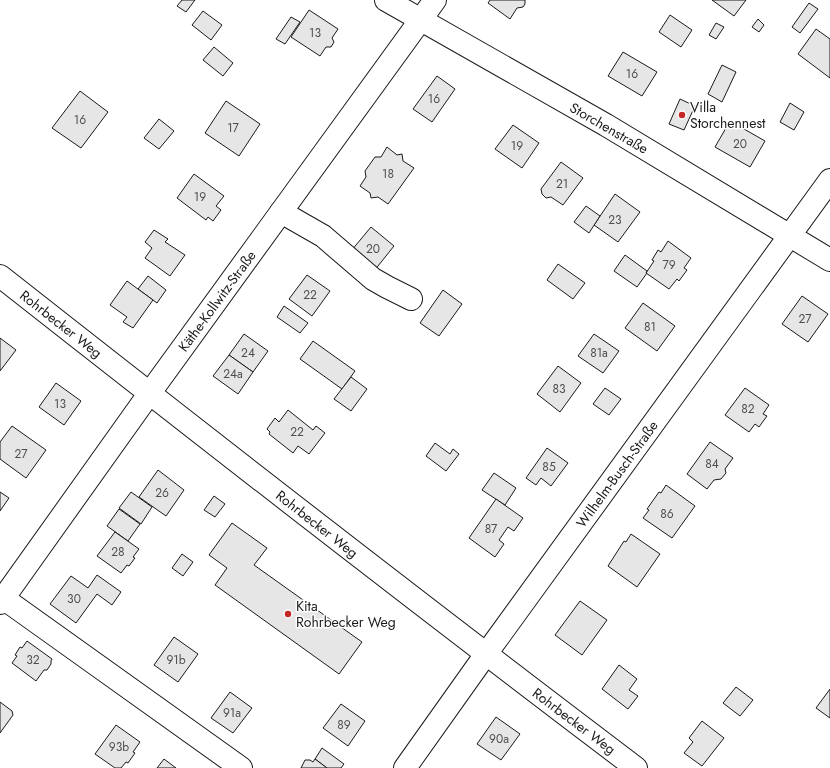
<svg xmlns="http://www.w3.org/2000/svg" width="830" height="768" font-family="Jost,sans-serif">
<rect width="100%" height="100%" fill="#fff"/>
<g fill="#e6e6e6" stroke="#1a1a1a">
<polygon points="182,0 195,0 186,12 177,6"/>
<polygon points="490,0 525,0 525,4 523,7 517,8 510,19 488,3"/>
<polygon points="712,0 746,0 734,16"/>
<polygon points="809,3 818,9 800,33 792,27"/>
<polygon points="309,10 338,29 332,38 334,42 331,47 326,47 320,56 291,37"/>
<polygon points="203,11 222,25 211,40 192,25"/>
<polygon points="670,15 692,30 681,47 659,32"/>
<polygon points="291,17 300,22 285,44 276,39"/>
<polygon points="758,19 764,25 759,32 752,27"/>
<polygon points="716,23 724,27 716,39 709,35"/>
<polygon points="816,29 830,39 830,78 798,54"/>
<polygon points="214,47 233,63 223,76 203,60"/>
<polygon points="623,52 657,72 642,96 608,76"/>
<polygon points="722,65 736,72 722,102 708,94"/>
<polygon points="437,76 455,89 432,122 413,109"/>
<polygon points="80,91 108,112 81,148 52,128"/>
<polygon points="680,99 695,106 684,130 669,124"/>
<polygon points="226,101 260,124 239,156 205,133"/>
<polygon points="790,103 804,112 794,130 780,122"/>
<polygon points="159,119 174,131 159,149 144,138"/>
<polygon points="730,121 765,141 750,167 715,147"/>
<polygon points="513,125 539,143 522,168 495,149"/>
<polygon points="387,147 397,155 402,154 403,161 414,168 388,204 378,197 371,198 370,193 360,186 366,177 365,171 375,157 381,157"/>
<polygon points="561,162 583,178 563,205 551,197 546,198 542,194 541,189"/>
<polygon points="194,174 224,196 216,206 221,210 213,221 208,217 206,220 177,198"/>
<polygon points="615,194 640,212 618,242 594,225"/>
<polygon points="586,206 600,216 589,233 574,222"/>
<polygon points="371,227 394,246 374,271 351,251"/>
<polygon points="154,230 168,239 165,242 185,255 170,276 145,258 152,248 145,242"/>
<polygon points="668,241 691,258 684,268 687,270 679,281 677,279 669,289 646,273 654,261 652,260 658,250 661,252"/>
<polygon points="625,255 647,271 646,273 647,273 637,287 614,271"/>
<polygon points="558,264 585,283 573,299 547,280"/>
<polygon points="307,275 330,291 312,316 289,299"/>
<polygon points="148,276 166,290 157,303 138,289"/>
<polygon points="127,281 153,300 133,328 123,322 127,317 110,305"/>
<polygon points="443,290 462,304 439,336 420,323"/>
<polygon points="802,296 828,314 808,342 782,324"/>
<polygon points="643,303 675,326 657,351 625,328"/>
<polygon points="284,306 308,323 300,333 277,317"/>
<polygon points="244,334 268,351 253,372 229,355"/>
<polygon points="594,334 619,351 603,373 578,356"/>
<polygon points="0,338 16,350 0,371"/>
<polygon points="313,341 355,371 342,389 300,359"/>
<polygon points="229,355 253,372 238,394 213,376"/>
<polygon points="558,366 581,383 560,412 537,394"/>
<polygon points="351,377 367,389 351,411 334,399"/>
<polygon points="56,383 81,401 64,425 39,407"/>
<polygon points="605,388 621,399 609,415 593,404"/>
<polygon points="745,388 769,405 763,414 767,416 759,427 755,424 749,432 725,415"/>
<polygon points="288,410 313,430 316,426 325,433 309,454 298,446 293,453 269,434 270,432 267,429 275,418 279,422"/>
<polygon points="12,426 46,450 26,478 0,459 0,442"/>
<polygon points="710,442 733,458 725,469 726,473 721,479 714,480 707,489 687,474"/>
<polygon points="435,443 450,454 453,449 459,454 446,471 426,456"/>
<polygon points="547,448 568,463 551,486 541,478 536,485 526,478"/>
<polygon points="158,470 184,490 166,516 139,497"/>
<polygon points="494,473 516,488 505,505 482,490"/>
<polygon points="666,485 695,506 672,538 643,518 649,510 647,509 659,492 661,493"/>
<polygon points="0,492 9,498 0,511"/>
<polygon points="131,492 152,507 141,524 119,508"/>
<polygon points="214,496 225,504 215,517 204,510"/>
<polygon points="496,499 523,518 514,531 508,527 499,540 504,544 495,557 469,538"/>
<polygon points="119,509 140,524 128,541 107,526"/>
<polygon points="232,523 267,548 254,565 362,642 339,674 215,585 227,568 209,555"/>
<polygon points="115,532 139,549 133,557 135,558 129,566 127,565 121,573 97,556"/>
<polygon points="631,534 660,554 637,587 608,566 624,541 626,542"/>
<polygon points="182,554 193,562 183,576 172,568"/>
<polygon points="97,575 121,592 112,605 97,594 76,623 50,604 71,576 88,588"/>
<polygon points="580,601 607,620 582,655 555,635"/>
<polygon points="174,637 198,654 178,682 154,665"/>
<polygon points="27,641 52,659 51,661 51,664 47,670 44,670 36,681 12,663 17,656 15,655 20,647 22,648"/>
<polygon points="619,665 637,679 629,690 638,696 628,709 602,689"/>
<polygon points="736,687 753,700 740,716 723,703"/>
<polygon points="830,689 830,718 816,708"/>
<polygon points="230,692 252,708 233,733 211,718"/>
<polygon points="0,702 12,711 13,715 0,733"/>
<polygon points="341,704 365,721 348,746 323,728"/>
<polygon points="496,717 520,734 501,760 477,744"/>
<polygon points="702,721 724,738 702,766 684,753 693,742 689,738"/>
<polygon points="116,725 140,742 133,752 135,753 128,763 126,762 121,768 115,768 95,754"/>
<polygon points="322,748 344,764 341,768 327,768 315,759"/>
<polygon points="164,759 176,768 157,768"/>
<polygon points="315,759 327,768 301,768 305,760 310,760 313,762"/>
</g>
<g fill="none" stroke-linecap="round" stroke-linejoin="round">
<g stroke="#1a1a1a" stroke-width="24">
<g id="minor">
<polyline points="386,0 606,125 830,260"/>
<polyline points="281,212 323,236 373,279 387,287 411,299"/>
<path d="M0 276C211 442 422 606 636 768"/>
<polyline points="3,598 241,768"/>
<polyline points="0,603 149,394 435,0"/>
<polyline points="405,768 486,654 830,180"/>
</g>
</g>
<use href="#minor" stroke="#fff" stroke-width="22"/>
</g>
<g fill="#c62828" stroke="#fff" stroke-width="1.5">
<circle cx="682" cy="115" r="4"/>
<circle cx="288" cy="614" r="4"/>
</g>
<g text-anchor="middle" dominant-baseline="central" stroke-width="3" stroke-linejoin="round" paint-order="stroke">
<g font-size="12" fill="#4d4d4d">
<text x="315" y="33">13</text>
<text x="632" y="74">16</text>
<text x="434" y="99">16</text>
<text x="80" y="120">16</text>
<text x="233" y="128">17</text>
<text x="740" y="144">20</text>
<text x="517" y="146">19</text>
<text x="388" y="174">18</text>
<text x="562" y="184">21</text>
<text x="200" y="197">19</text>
<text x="615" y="220">23</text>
<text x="373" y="249">20</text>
<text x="669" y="265">79</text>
<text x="310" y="295">22</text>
<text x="805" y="319">27</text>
<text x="650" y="327">81</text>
<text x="248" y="353">24</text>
<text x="599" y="353">81a</text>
<text x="233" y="374">24a</text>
<text x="559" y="389">83</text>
<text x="60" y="404">13</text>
<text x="748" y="409">82</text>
<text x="297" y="432">22</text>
<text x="21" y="454">27</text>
<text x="712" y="464">84</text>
<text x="549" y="467">85</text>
<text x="162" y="493">26</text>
<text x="667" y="514">86</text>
<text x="491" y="529">87</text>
<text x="118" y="552">28</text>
<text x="74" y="599">30</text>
<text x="33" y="660">32</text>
<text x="176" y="660">91b</text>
<text x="232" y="713">91a</text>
<text x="344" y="725">89</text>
<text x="499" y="739">90a</text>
<text x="119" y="747">93b</text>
</g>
<g font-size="14" fill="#1a1a1a" stroke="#fff" text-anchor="start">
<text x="690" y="107">Villa<tspan x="690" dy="16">Storchennest</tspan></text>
<text x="296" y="606">Kita<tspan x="296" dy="16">Rohrbecker Weg</tspan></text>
</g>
<g font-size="14" fill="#1a1a1a" stroke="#fff">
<text transform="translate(609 128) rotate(30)">Storchenstraße</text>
<text transform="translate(217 301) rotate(-54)">Käthe-Kollwitz-Straße</text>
<text transform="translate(61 324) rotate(38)">Rohrbecker Weg</text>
<text transform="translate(617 474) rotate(-54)">Wilhelm-Busch-Straße</text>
<text transform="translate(317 524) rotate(38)">Rohrbecker Weg</text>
<text transform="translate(574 721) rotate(37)">Rohrbecker Weg</text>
</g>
</g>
</svg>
